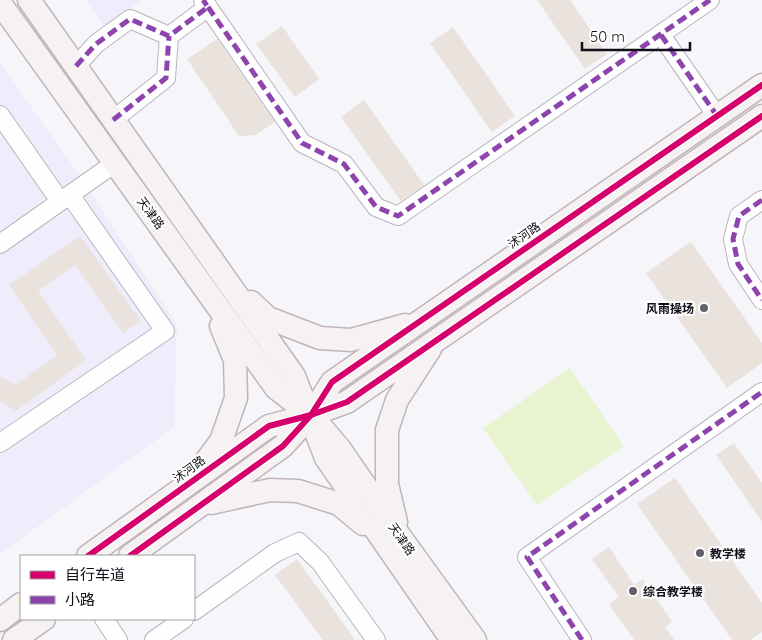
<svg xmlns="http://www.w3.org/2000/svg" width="762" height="640" font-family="Quicksand,'Noto Sans SC',sans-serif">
<rect width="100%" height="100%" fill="#f6f5fa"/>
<g fill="#efedfc">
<polygon points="86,0 141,0 104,26"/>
<polygon points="0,63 81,177 177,325 174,427 0,554"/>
</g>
<polygon fill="#e8f3cf" points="570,368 624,446 537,505 483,428"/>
<g fill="#e9e2dd">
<polygon points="537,0 570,0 607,54 585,69"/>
<polygon points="282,26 319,79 295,97 256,44"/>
<polygon points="453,27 515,116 492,132 430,43"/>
<polygon points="217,39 275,122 256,135 239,136 187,59"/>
<polygon points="364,100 424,185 401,201 341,117"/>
<polygon points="80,236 141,321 123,333 75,265 38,291 86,360 16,411 0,401 0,376 15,385 57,355 9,285"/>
<polygon points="691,242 762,343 762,363 727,388 646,273"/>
<polygon points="734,443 762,483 762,521 716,455"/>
<polygon points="675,478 762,603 762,632 750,640 732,640 637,504"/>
<polygon points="609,547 634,585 643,579 672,622 665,627 674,640 634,640 609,604 619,597 592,559"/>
<polygon points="297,559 355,640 323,640 275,575"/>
</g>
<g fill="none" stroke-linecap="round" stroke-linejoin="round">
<g stroke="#b7b6bd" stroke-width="20">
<g id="minor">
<polyline points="208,7 302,143 344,164 376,207 398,216 710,0"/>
<polyline points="661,35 717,116"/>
<polyline points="76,66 96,44 130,19 169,36 208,7 203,0"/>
<polyline points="0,115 60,201"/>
<polyline points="113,120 166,78 169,36"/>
<polyline points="762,200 739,216 733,239 738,264 762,300"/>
<polyline points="0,244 115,163"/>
<polyline points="0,443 165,331 70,195"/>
<polyline points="194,611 275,553 299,542 320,562 376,640"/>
<polyline points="104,619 118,640"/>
<polyline points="154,640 184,619"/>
<polyline points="582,640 527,557 762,392"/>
</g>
</g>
<g stroke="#c0b5b9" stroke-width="25">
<g id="major">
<polyline points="29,0 294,376 326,458 452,640"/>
<polyline points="0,3 276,388 311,415 340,449 399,535 475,640"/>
<polyline points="251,302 268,318 320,338 351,340 405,325"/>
<polyline points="203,465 221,441 236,398 235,360 221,326"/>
<polyline points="211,503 270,490 298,491 339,504 363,524"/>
<polyline points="396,522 387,484 387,430 397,400 430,349"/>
<polyline points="88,556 269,426 311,415 347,402 762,116"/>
<polyline points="130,556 283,446 311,415 332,382 762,85"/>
<polyline points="0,620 21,604"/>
<polyline points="14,640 44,619"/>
</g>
</g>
<use href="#minor" stroke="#fefefe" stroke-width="18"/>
<use href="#major" stroke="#f6f1f2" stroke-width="22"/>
<g stroke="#8e44ad" stroke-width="5" stroke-dasharray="10 5" stroke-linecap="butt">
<polyline points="208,7 302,143 344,164 376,207 398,216 710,0"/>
<polyline points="661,35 717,116"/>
<polyline points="76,66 96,44 130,19 169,36 208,7 203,0"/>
<polyline points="113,120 166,78 169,36"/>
<polyline points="762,200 739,216 733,239 738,264 762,300"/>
<polyline points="582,640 527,557 762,392"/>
</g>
<g stroke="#fff" stroke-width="9">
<g id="cycleway">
<polyline points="88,556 269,426 311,415 347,402 762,116"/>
<polyline points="130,556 283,446 311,415 332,382 762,85"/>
</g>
</g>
<use href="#cycleway" stroke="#d6006c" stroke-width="6"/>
</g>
<g fill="#616068" stroke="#fff" stroke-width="2">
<circle cx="704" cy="308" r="5"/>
<circle cx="700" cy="553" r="5"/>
<circle cx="633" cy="591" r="5"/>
</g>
<g text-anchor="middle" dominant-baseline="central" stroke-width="4.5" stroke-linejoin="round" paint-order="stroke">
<g font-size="12" fill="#110f19" stroke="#fff">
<text transform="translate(151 213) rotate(54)">天津路</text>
<text transform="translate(524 235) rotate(-35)">沭河路</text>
<text transform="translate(189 469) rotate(-36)">沭河路</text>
<text transform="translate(402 539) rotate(55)">天津路</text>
</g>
<g font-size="12" font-weight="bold" fill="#110f19" stroke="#fff" text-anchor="start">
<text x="694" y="308" text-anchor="end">风雨操场</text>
<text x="710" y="553">教学楼</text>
<text x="643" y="591">综合教学楼</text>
</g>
</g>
<rect x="20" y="555" width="175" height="65" fill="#ffffff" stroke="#a09fa3"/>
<rect x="30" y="571" width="25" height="8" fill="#d6006c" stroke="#a09fa3"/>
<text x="65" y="580" font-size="15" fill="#110f19">自行车道</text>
<rect x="30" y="596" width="25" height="8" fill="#8e44ad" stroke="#a09fa3"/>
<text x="65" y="605" font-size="15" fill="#110f19">小路</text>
<path d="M582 42v8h108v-8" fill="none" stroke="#110f19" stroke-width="2.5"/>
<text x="590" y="42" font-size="15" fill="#110f19" stroke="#ffffff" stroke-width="4" paint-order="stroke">50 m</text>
</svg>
